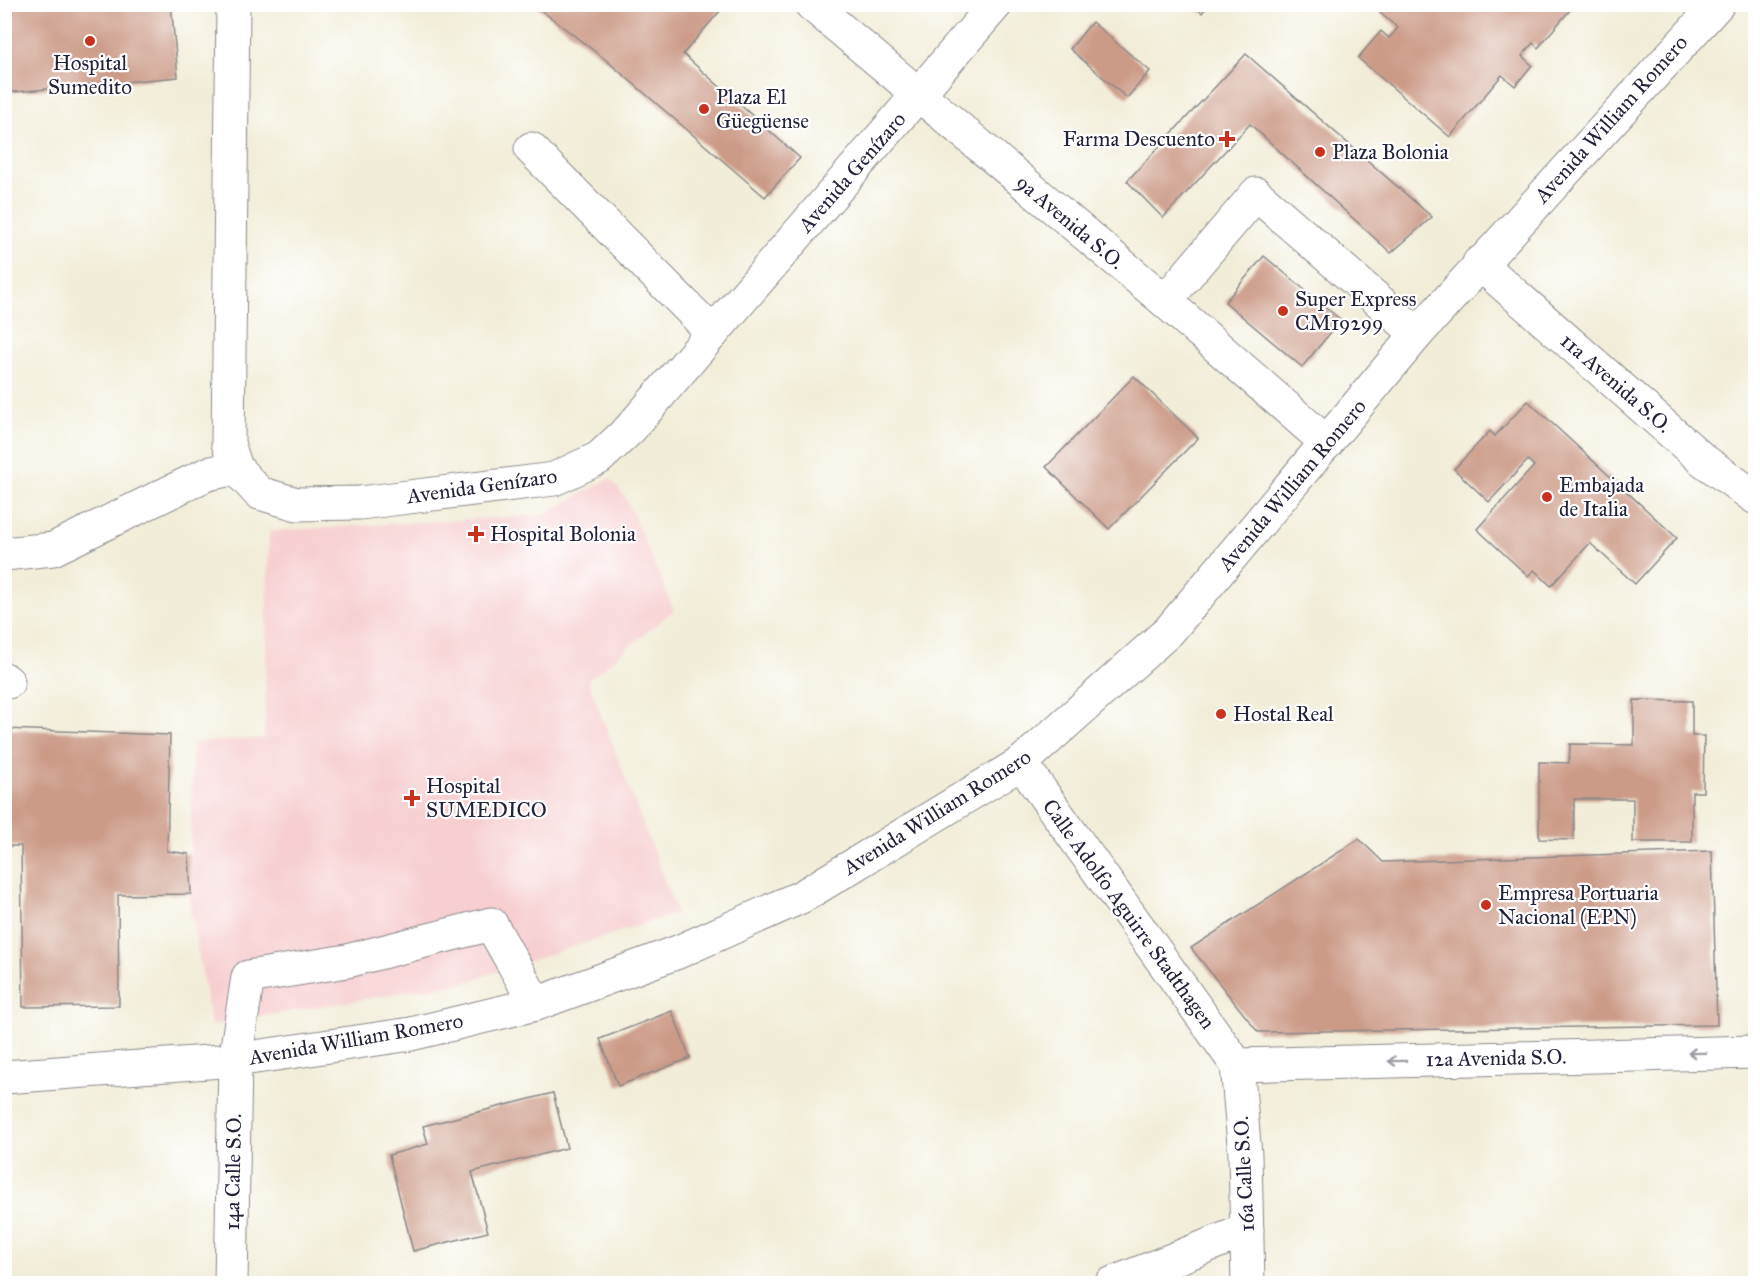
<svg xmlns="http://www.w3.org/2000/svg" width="1760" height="1288" font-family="'IM FELL Great Primer',serif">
<rect width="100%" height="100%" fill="#fff"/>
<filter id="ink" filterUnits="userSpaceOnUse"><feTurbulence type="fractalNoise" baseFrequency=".0167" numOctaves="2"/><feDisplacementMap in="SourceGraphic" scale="12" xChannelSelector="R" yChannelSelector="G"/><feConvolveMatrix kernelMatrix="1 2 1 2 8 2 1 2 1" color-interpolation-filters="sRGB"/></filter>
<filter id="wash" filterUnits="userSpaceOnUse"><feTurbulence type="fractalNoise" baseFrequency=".008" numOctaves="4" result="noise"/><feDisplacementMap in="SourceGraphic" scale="24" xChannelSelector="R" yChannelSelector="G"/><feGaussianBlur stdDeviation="1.35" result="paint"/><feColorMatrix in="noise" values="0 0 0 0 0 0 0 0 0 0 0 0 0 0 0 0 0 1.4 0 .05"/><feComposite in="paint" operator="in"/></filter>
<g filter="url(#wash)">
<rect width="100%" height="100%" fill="#f2edd8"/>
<polygon fill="#f7cfd0" points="610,478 626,498 674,610 588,680 677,913 466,982 211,1025 190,906 192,743 264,738 269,531 543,515"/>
<g id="blocks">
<g fill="#cc9b88">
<polygon points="4,4 171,4 178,77 4,93"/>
<polygon points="533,4 726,4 683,54 800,158 765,197 606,60"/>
<polygon points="1192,4 1209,4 1202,13"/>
<polygon points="1387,4 1575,4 1538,48 1533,43 1522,56 1532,65 1515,86 1502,75 1450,137 1358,58 1381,31 1389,38 1398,28 1380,13"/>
<polygon points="1092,22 1150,71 1127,98 1070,49"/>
<polygon points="1246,54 1432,217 1391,253 1250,124 1163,218 1127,181"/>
<polygon points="1264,256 1341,320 1302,367 1225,302"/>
<polygon points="1134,376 1198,438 1109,529 1046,467"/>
<polygon points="1528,401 1677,538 1635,584 1590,543 1551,586 1534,570 1528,576 1477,529 1534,466 1528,460 1489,502 1454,469 1490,431 1495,436"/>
<polygon points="1634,700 1692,701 1692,736 1704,736 1703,792 1692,792 1692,842 1633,842 1633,799 1574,799 1574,840 1539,839 1539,762 1569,763 1570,744 1634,745"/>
<polygon points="4,729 170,735 167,851 189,854 191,894 118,895 119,1006 23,1007 21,846 4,846"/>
<polygon points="1359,839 1383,862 1712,851 1717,1025 1258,1032 1191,948"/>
<polygon points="672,1011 690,1058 618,1086 600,1039"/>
<polygon points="553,1093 567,1148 472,1172 488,1232 413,1251 389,1155 428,1144 423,1126"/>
</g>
</g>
</g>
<g filter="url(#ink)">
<use href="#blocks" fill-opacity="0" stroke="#8a888a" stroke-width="1.5"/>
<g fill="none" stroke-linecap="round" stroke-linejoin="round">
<g stroke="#8a888a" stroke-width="35">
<g id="minor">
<polyline points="233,4 228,443 236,468 259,493 297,504 360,503 554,479 599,458 630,429 996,4"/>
<polyline points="811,4 1165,301 1327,443"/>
<polyline points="531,149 713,333"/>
<polyline points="1479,263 1703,460 1756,498"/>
<polyline points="1165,301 1256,194 1417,334"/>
<polyline points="4,554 53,549 207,474 236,468"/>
<polyline points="4,679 8,682"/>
<polyline points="1021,763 1237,1065 1245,1155 1248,1284"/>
<polyline points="1237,1065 1756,1052"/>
<polyline points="231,1284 235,1060 248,977 347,961 491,924 536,1004"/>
<polyline points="1111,1284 1247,1230"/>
</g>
</g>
<g stroke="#8a888a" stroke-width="35">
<polyline id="major" points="4,1077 235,1060 411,1034 536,1004 678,952 803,896 1021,763 1169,631 1417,334 1718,4"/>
</g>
<use href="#minor" stroke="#fff" stroke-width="33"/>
<use href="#major" stroke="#fff" stroke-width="33"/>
</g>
<defs><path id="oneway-shaft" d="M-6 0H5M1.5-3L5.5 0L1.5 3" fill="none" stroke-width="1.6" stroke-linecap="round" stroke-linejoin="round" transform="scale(1.5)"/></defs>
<g stroke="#9c9ca7">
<use href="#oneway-shaft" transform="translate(1697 1053) rotate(179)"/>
<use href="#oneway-shaft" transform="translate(1397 1061) rotate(179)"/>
</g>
</g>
<g fill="#c8321e" stroke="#fff" stroke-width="2">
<circle cx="90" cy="41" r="6"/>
<circle cx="704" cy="109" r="6"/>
<path d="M1224 130h6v6h6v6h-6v6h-6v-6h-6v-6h6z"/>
<circle cx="1320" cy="152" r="6"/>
<circle cx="1283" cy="311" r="6"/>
<circle cx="1547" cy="497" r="6"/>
<path d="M473 525h6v6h6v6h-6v6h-6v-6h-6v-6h6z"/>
<circle cx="1221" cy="714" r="6"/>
<path d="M409 789h6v6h6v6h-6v6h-6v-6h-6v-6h6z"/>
<circle cx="1486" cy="905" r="6"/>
</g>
<g text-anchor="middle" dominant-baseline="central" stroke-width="4.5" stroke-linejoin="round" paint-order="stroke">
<g font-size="21" fill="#22223b" stroke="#fff" text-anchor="start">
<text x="90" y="63" text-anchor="middle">Hospital<tspan x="90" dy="24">Sumedito</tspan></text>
<text x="716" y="97">Plaza El<tspan x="716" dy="24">Güegüense</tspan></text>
<text x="1215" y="139" text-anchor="end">Farma Descuento</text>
<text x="1332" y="152">Plaza Bolonia</text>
<text x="1295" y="299">Super Express<tspan x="1295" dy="24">CM19299</tspan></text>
<text x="1559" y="485">Embajada<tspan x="1559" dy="24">de Italia</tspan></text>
<text x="490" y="534">Hospital Bolonia</text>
<text x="1233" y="714">Hostal Real</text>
<text x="426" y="786">Hospital<tspan x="426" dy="24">SUMEDICO</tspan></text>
<text x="1498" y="893">Empresa Portuaria<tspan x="1498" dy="24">Nacional (EPN)</tspan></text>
</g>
<g font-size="21" fill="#22223b" stroke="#fff">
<text transform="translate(1611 119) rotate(-48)">Avenida William Romero</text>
<text transform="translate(852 172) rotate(-49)">Avenida Genízaro</text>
<text transform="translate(1070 222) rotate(40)">9a Avenida S.O.</text>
<text transform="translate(1616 383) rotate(41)">11a Avenida S.O.</text>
<text transform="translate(1292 485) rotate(-50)">Avenida William Romero</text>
<text transform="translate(482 486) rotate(-8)">Avenida Genízaro</text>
<text transform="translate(937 812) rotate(-32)">Avenida William Romero</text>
<text transform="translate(1129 914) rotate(54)">Calle Adolfo Aguirre Stadthagen</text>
<text transform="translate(356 1039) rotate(-10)">Avenida William Romero</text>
<text transform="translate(1496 1058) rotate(-1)">12a Avenida S.O.</text>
<text transform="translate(233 1172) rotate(-89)">14a Calle S.O.</text>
<text transform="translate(1244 1174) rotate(-93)">16a Calle S.O.</text>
</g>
</g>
<rect width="1760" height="1288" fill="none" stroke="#fff" stroke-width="24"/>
</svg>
